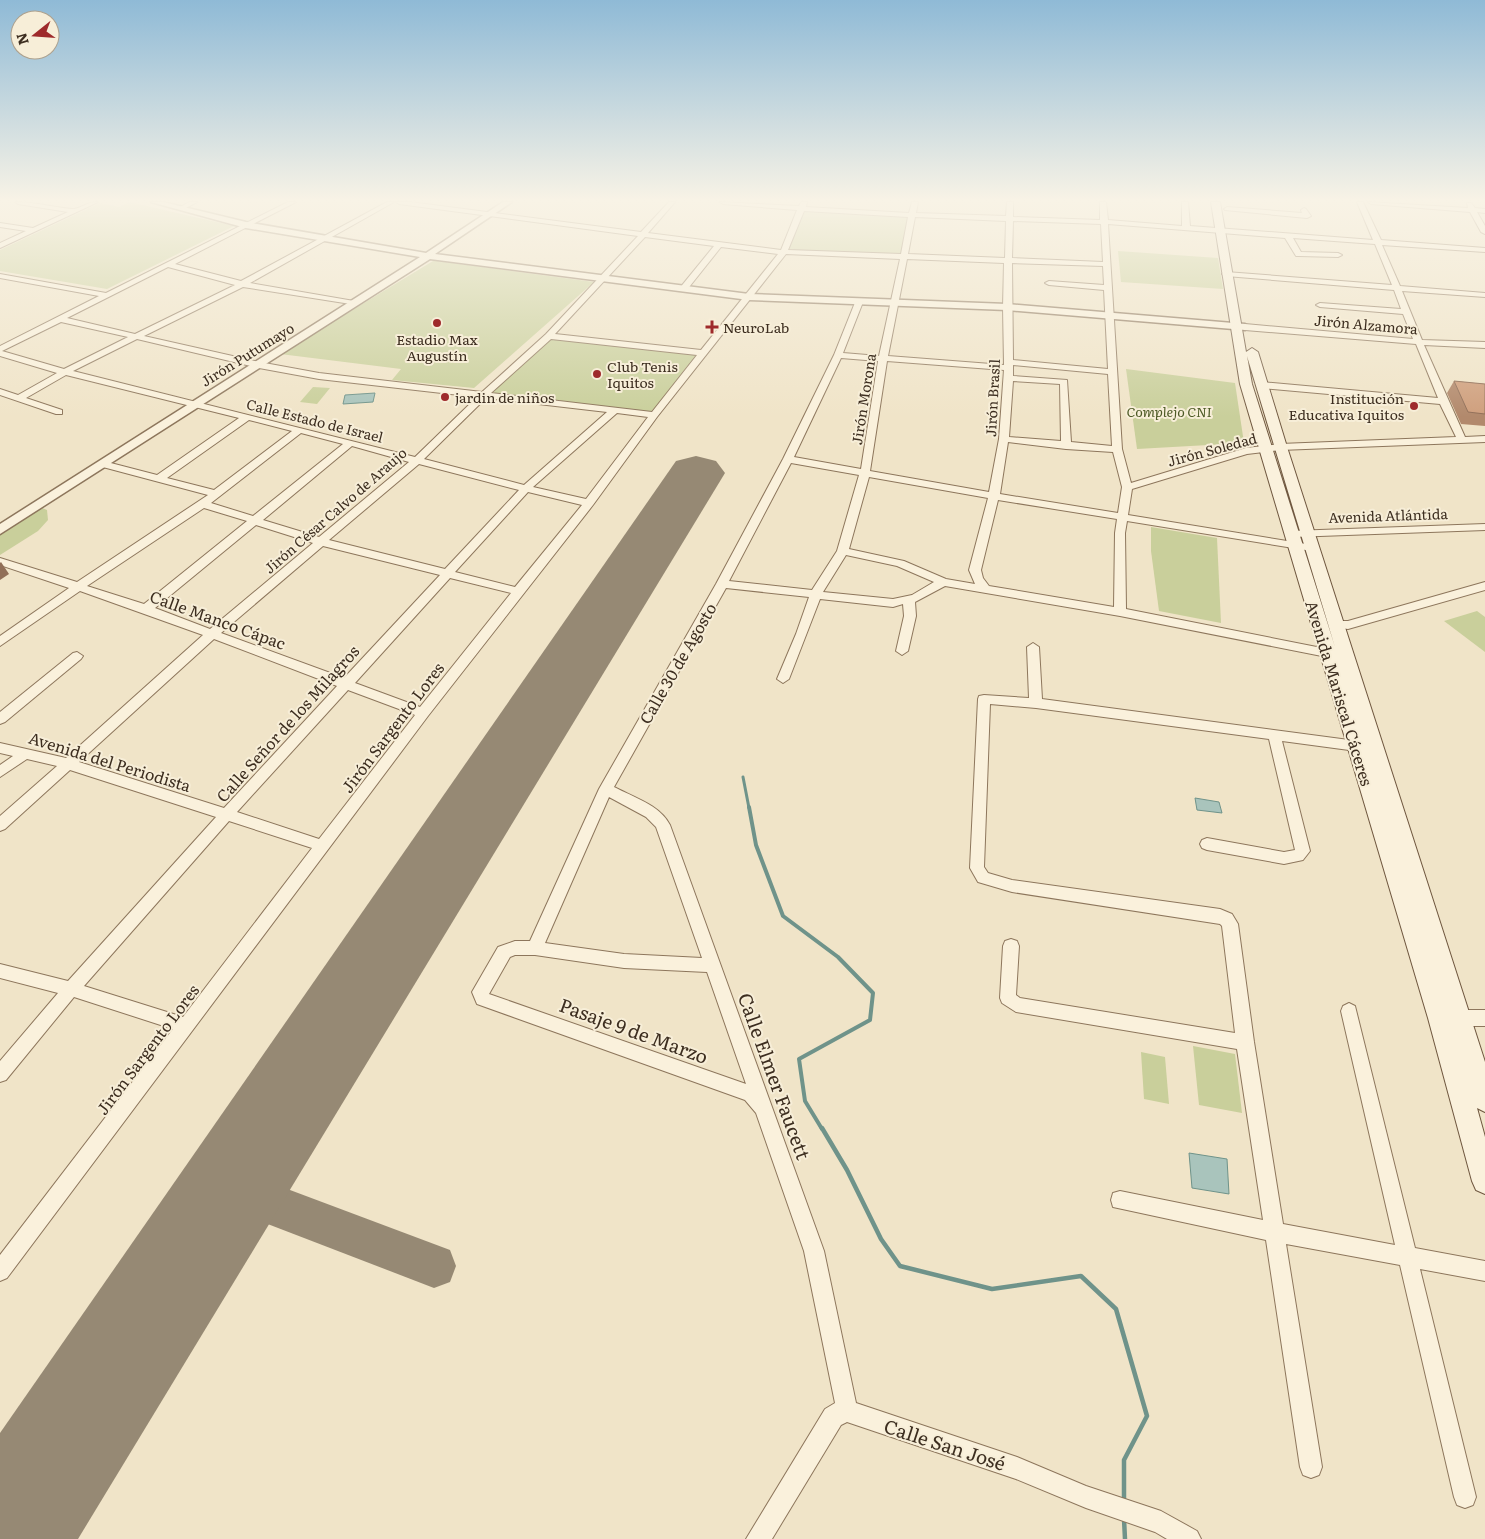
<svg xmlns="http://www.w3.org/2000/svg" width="1485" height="1539" font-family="Literata,serif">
<rect width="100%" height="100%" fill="#f0e4c8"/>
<g fill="#c9cf9b">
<polygon points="129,202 234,226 107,289 0,271 0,250 100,203 119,207"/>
<polygon points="800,212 912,215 905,257 784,252"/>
<polygon points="1118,251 1218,258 1223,289 1121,282"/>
<polygon points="430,260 594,282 474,388 392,380 401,369 280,354 433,261"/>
<polygon points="549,336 703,353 654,415 484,395"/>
<polygon points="1126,369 1235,383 1244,443 1137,449"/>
<polygon points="313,387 330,388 317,404 300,402"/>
<polygon points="40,507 47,510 48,520 38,531 0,555 0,533"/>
<polygon points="1151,527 1217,538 1221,623 1159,611 1151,551"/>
<polygon points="1477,611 1485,617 1485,652 1444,621"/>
<polygon points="1193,1046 1235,1054 1242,1113 1199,1105"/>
<polygon points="1141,1052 1165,1057 1169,1104 1144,1099"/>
</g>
<g fill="#a9c4bc" stroke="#6f938a">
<polygon points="375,393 373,402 343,404 345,395"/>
<polygon points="1195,798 1219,802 1222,813 1197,810"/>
<polygon points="1189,1153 1227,1159 1229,1194 1192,1188"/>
</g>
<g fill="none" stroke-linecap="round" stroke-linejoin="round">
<polyline stroke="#6f938a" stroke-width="3" points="743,777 749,808"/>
<polyline stroke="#6f938a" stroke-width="4" points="749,807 756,845 783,916 838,957 873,993 870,1020 799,1059 805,1101 822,1129"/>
<g stroke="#6f938a" stroke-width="4.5">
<polyline points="822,1128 847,1170 881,1239 900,1266 992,1289 1081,1276 1116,1309 1147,1416 1124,1460 1124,1503"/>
<polyline points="1124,1519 1125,1539"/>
</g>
<polygon fill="#968974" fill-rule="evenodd" points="231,1168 450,1250 456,1266 450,1282 434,1288 216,1204 210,1189 216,1174"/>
<polygon fill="#968974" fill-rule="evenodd" points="696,456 716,461 725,473 78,1539 0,1539 0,1433 676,461"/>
<g stroke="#8d765c" stroke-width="2">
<g id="minor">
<path d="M15 202C34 202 52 207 72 209 81 209 88 201 98 202L0 248V243L26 231 0 227V223L33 228 68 212 18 204Z"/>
<polygon points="189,202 197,202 184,209 179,208"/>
<path d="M288 202H296L175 264 241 281 387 202H394L250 283 354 301H357V305L243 287 144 336 259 362 319 373 482 392 546 334 638 236 399 204 396 202H410L641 232 669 202H675L648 233 781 250 797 210 723 204 720 202 799 206 801 202H807L806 207 909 213 912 202H918L916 213 1006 216 1007 202H1013V217L1100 220V202H1106L1108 220 1182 226V202H1188L1190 226 1373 240 1357 202H1363L1381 240 1485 248V252L1382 245 1400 286 1485 293V297L1402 291 1422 340 1485 342V348L1424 345 1465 437 1485 436V442L1280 450 1247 454 1132 489 1128 515 1312 545 1318 548 1312 551 1127 521 1125 533 1126 609 1337 651 1341 652 1343 655 1341 658 1337 659 1120 616 945 586 915 602 916 616 908 651 902 655 896 651 904 616 903 604 893 607 820 599 789 679 783 683 777 679 796 634 809 597 726 588 614 787C633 797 660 805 670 825L824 1251 856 1403 1017 1457 1086 1486 1161 1511 1197 1531 1201 1539H1167L1155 1532 1086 1508 1016 1479 847 1422 841 1425 772 1539H746L825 1409 835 1403 804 1251 756 1113 745 1100 477 1004 472 992 498 947 515 941H530L599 789 716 584 783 459 834 355 856 300 863 302 843 353 879 356 900 259 786 254 657 417 593 505 428 716 7 1278 0 1281V1255L173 1029 74 997 6 1080 0 1082V1061L58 993 0 978V964L68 981 216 817 70 770 5 829 0 831V816L57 766 27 759 0 777V765L13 756 0 753V743L66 758 203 635 80 591 0 646V636L69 588 0 565V558L77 582 208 495 99 466V462L103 461 157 475 239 418 66 375 26 398 62 410V414H56L0 395V389L18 395 57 373 0 356V346L99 296 0 278V274L106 293ZM804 211 908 217 901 254 788 250ZM915 217 1006 221 1005 258 908 254ZM1013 221 1101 224 1103 262 1012 258ZM1108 224 1285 238 1296 256H1299L1338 257 1342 255 1338 253 1301 252 1293 238 1375 244 1392 285 1226 272 1222 274 1226 276 1394 290 1401 309 1320 303 1316 305 1320 307 1403 314 1413 339 1245 324 1241 327 1245 330 1416 344 1438 398 1261 382 1256 385 1261 388 1440 404 1456 437 1280 444 1246 448 1131 483 1122 449ZM645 237 714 246 679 289 683 291H686L721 247 778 254 701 350 555 334ZM907 259 1004 263 1003 307 1004 365 888 356ZM1012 263 1103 266 1104 285 1049 281 1045 283 1049 285 1104 290 1108 369 1013 360ZM168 267 235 285 135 334 67 318ZM61 322 128 337 64 369 2 351ZM137 339 259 368 319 379 477 397 415 457 73 371ZM551 339 697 355 652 412 491 393ZM841 358 878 361 861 469 794 457ZM887 361 1004 370 999 439 989 492 870 471ZM1013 365 1108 374 1112 446 1071 442 1067 380 1013 376ZM1013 381 1060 384 1061 441 1009 437ZM486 398 607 412 524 485 424 459ZM617 413 648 417 586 499 533 487ZM249 420 292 431 214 490 167 478ZM301 433 343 444 253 516 211 503ZM1008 442 1066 449 1113 452 1122 487 1118 513 1000 494ZM352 446 409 462 319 537 263 520ZM791 463 859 475 837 551 812 590 729 581ZM419 464 519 490 445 569 329 540ZM869 477 988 498 969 570 975 584 946 579 904 561 849 549ZM528 492 582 505 515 587 455 572ZM998 500 1117 519 1115 533 1114 607 989 586 983 578 981 570ZM204 508 247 521 144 604 87 586ZM256 525 313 543 210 629 155 608ZM323 546 440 575 344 678 221 633ZM846 555 897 566 934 582 912 595 893 599 823 592ZM450 578 511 593 420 707 355 683ZM214 639 337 686 224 808 79 762ZM348 690 415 715 319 839 237 812ZM609 797 646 817 656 827 702 958 624 954 545 943ZM229 821 312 848 183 1017 84 986ZM515 955H535L624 968 707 972 746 1084 489 994 510 957Z"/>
<polygon points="1368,202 1468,208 1467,203 1471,203 1475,208 1485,209 1485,213 1477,212 1485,226 1485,234 1481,232 1470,212 1371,204"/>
<polygon points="1227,207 1302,213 1301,210 1304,208 1306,209 1311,216 1307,218 1225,210 1224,209"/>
<polygon points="1485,524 1485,530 1292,537 1287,534 1292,531"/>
<polygon points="1485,582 1485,590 1348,629 1332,627 1330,624 1332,621 1348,621"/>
<polygon points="1033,643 1039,647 1042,699 1364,742 1369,744 1371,747 1369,750 1364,752 1282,741 1310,851 1303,860 1284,864 1207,850 1202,848 1200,844 1202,840 1207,838 1284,852 1295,850 1269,739 1036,708 990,704 984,867 988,873 1012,880 1220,909 1232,914 1238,924 1254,1042 1283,1224 1395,1245 1341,1011 1343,1006 1349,1003 1355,1006 1415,1248 1485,1261 1485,1281 1420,1269 1476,1497 1473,1505 1465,1508 1457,1505 1454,1497 1400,1265 1286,1244 1322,1467 1319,1475 1311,1478 1303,1475 1300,1467 1266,1240 1113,1207 1111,1200 1113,1193 1120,1191 1263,1220 1237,1049 1016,1012 1002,1003 1000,998 1003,946 1005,941 1011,939 1017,941 1019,946 1016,995 1020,998 1235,1033 1222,926 1220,924 1012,892 978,882 970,868 978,699 979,696 984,695 1029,698 1027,647"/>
<polygon points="77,652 83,656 81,659 5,722 0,724 0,712 73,653"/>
<polygon points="1453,1010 1485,1010 1485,1026 1453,1026 1447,1023 1445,1018 1447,1013"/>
</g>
</g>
<g stroke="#8d765c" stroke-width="3">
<polygon id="tertiary" points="151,202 163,202 246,222 426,253 503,202 512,202 435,254 749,294 1007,304 1245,324 1250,327 1245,330 1007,310 749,300 430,259 0,534 0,524 420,257 246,228"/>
</g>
<g stroke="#6f573f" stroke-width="2">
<path id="secondary" d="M1211 202H1220L1246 352 1252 348 1258 352 1287 447 1485 1062V1112L1477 1108 1485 1137V1194L1476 1190 1472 1181 1428 1018 1240 384ZM1247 356 1335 647 1252 384Z"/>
</g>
<use href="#minor" fill="#faf1dc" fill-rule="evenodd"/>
<use href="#tertiary" fill="#faf1dc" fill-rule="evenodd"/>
<use href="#secondary" fill="#faf1dc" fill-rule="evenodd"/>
</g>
<polygon fill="#b2896c" points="1454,381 1485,384 1485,426 1461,424 1447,393"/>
<polygon fill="#916f58" points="1,562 9,574 0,580 0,563"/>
<polygon fill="#cf9f7d" stroke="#916f58" points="1454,381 1485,384 1485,414 1468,412"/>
<linearGradient id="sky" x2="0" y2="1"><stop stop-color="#8fbad6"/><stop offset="0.48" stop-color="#f8f3e6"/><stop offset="1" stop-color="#f8f3e6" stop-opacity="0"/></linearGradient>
<rect width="1485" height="417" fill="url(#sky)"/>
<g fill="#9e2a2b" stroke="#f7eed8" stroke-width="2">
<circle cx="437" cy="323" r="5"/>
<path d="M709.5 319.5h5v5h5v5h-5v5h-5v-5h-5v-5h5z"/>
<circle cx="597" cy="374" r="5"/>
<circle cx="445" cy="397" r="5"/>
<circle cx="1414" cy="406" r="5"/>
</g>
<g text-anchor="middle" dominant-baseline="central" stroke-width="4" stroke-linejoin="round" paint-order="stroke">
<g font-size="14" fill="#3d2e20" stroke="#f7eed8">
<text transform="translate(1366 324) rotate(5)">Jirón Alzamora</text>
<text transform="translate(247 354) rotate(-32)">Jirón Putumayo</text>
<text transform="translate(992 398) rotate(-87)">Jirón Brasil</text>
<text transform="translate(863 399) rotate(-81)">Jirón Morona</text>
<text transform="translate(315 420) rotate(14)">Calle Estado de Israel</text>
<text transform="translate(1212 449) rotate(-15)">Jirón Soledad</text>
<text transform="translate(335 510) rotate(-41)">Jirón César Calvo de Araujo</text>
<text transform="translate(1388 515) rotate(-2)">Avenida Atlántida</text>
</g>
<g font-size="14" fill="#3d2e20" stroke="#f7eed8" text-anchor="start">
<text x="723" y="327">NeuroLab</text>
<text x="437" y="339" text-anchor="middle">Estadio Max<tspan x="437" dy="16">Augustín</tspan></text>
<text x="607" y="366">Club Tenis<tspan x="607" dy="16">Iquitos</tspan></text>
<text x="455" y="397">jardin de niños</text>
<text x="1404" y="398" text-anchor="end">Institución<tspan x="1404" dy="16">Educativa Iquitos</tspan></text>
</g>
<g font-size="14" font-style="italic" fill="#4d5a26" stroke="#f7eed8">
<text x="1169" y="411">Complejo CNI</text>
</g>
<g font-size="16" fill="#3d2e20" stroke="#f7eed8">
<text transform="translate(218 619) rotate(20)">Calle Manco Cápac</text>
<text transform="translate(677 663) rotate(-60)">Calle 30 de Agosto</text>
<text transform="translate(1340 693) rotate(73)">Avenida Mariscal Cáceres</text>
<text transform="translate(287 723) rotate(-48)">Calle Señor de los Milagros</text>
<text transform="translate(392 727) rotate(-53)">Jirón Sargento Lores</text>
<text transform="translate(110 761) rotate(17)">Avenida del Periodista</text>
<text transform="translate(147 1049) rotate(-53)">Jirón Sargento Lores</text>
</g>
<g font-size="19" fill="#3d2e20" stroke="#f7eed8">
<text transform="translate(634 1030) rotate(20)">Pasaje 9 de Marzo</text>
<text transform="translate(775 1076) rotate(70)">Calle Elmer Faucett</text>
<text transform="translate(945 1444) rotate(18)">Calle San José</text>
</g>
</g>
<g transform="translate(35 35) rotate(253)"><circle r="24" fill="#f7eed8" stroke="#ada18e"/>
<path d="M0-4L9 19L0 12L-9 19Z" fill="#9e2a2b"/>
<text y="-8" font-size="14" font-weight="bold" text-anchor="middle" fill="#3d2e20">N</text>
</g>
</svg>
